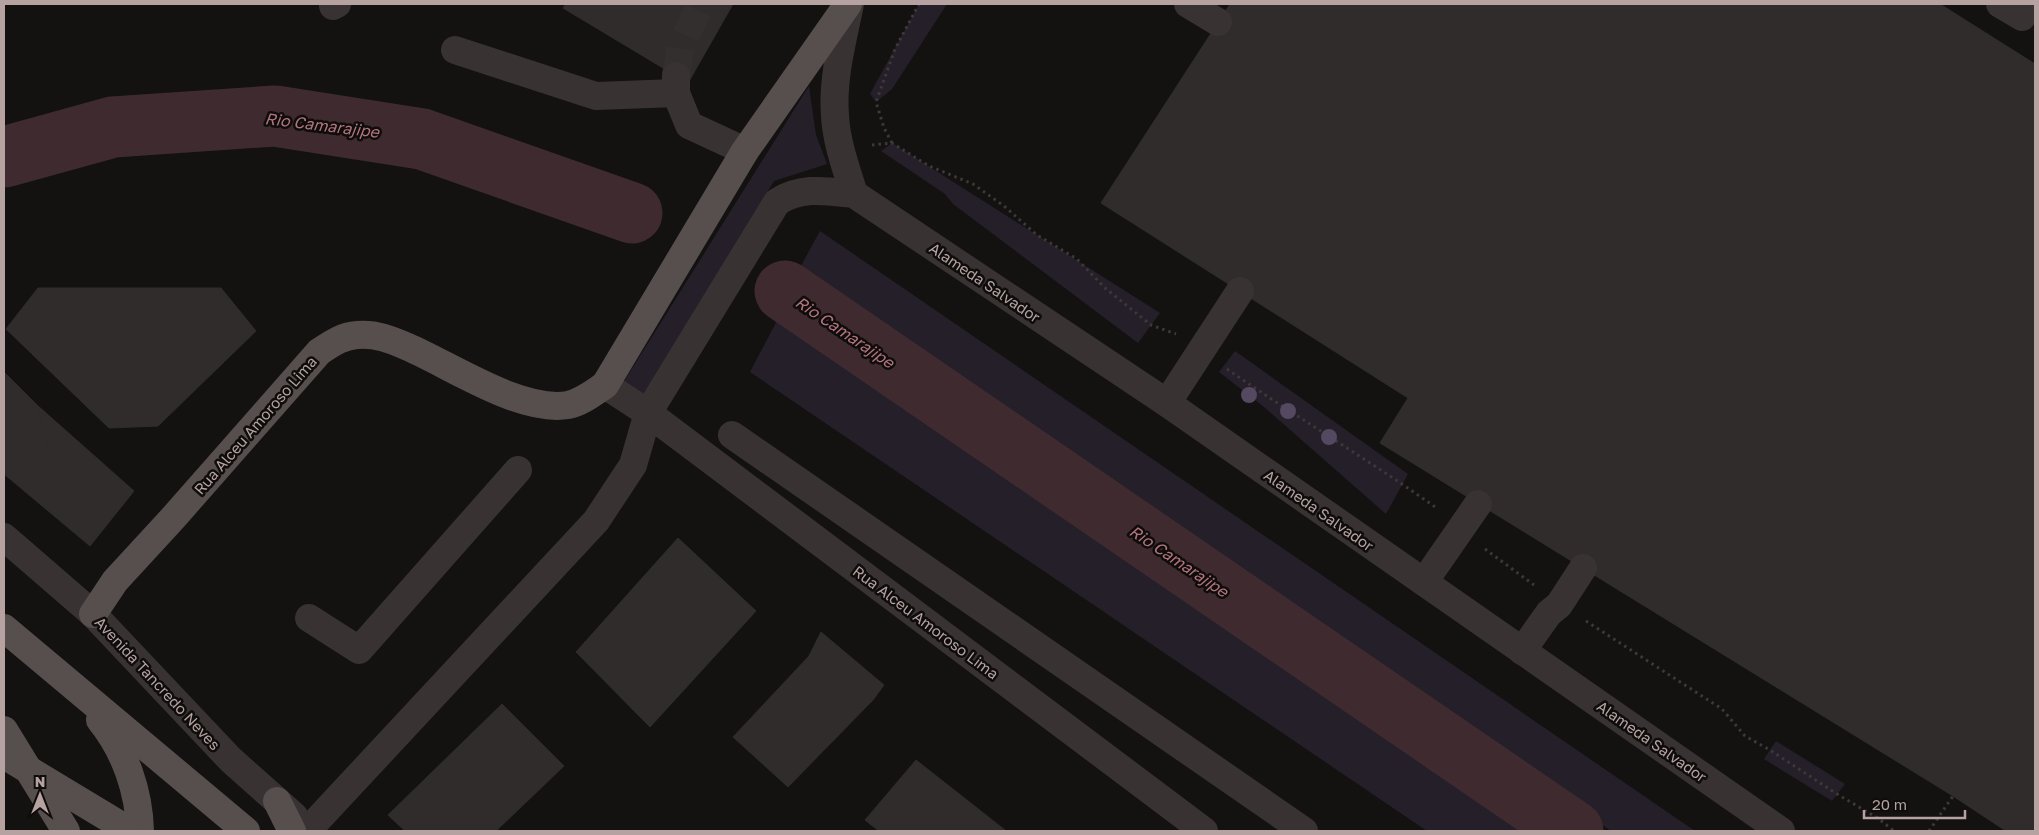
<svg xmlns="http://www.w3.org/2000/svg" width="2039" height="835" font-family="'Golos Text',sans-serif">
<rect width="100%" height="100%" fill="#131211"/>
<g fill="#241f29">
<polygon points="919,4 947,4 892,89 876,102 870,94"/>
<polygon points="809,86 816,135 827,164 774,181 644,394 623,383"/>
<polygon points="892,143 1160,313 1138,343 953,204 945,194 881,151"/>
<polygon points="820,231 1695,831 1611,831 797,273"/>
<polygon points="781,313 1532,831 1427,831 750,372"/>
<polygon points="1235,351 1408,474 1386,514 1264,407 1219,372"/>
<polygon points="1776,741 1845,784 1832,801 1764,759"/>
</g>
<g fill="none" stroke-linecap="round" stroke-linejoin="round">
<g stroke="#3f2b2f" stroke-width="61">
<polyline points="4,157 113,127 275,116 422,139 632,213"/>
<polyline points="785,291 1573,831"/>
</g>
</g>
<g fill="#302c2c" stroke="#2f2c2b">
<polygon points="566,4 733,4 688,83 563,8"/>
<polygon points="1230,4 1940,4 2035,64 2035,831 2006,831 1953,796 1380,443 1408,398 1101,203"/>
<polygon points="38,288 221,288 256,331 158,426 109,428 6,329"/>
<polygon points="4,372 37,405 48,445 28,466 4,461"/>
<polygon points="37,405 134,491 90,546 4,474 4,461 28,466 48,445"/>
<polygon points="678,538 756,611 650,727 576,652"/>
<polygon points="821,632 884,685 873,700 788,787 733,737 809,656"/>
<polygon points="502,704 564,766 496,831 405,831 388,815"/>
<polygon points="916,760 1005,830 1004,831 879,831 865,820"/>
</g>
<g fill="none" stroke-linecap="round" stroke-linejoin="round">
<polyline stroke="#332f2e" stroke-width="28" stroke-dasharray="28 14" stroke-linecap="butt" points="676,76 681,45 701,4"/>
<g stroke="#3f3838" stroke-width="3" stroke-dasharray="2.5 4" stroke-linecap="butt">
<polyline points="892,143 884,128 876,102 895,49 919,4"/>
<polyline points="872,145 892,143 929,166 973,184 1004,206 1037,235 1077,259 1105,288 1151,325 1176,334"/>
<path d="M1227 369C1296 417 1369 460 1438 509"/>
<polyline points="1485,549 1534,585"/>
<polyline points="1586,621 1722,709 1745,736 1770,750 1837,794 1879,819 1894,831"/>
<polyline points="1929,831 1953,796"/>
</g>
<g stroke="#383332" stroke-width="28">
<path d="M850 4C843 39 832 78 835 115 836 141 846 168 854 194"/>
<polyline points="1188,4 1218,22"/>
<polyline points="2000,4 2022,17 2029,4"/>
<polyline points="333,6 337,4"/>
<polyline points="455,50 596,96 676,93"/>
<polyline points="676,76 676,93 689,125 745,151"/>
<polyline points="605,385 648,413 1204,831"/>
<polyline points="1167,403 1240,291"/>
<polyline points="732,435 1304,831"/>
<polyline points="4,537 93,614 231,760 294,816"/>
<polyline points="1424,582 1478,504"/>
<polyline points="309,618 359,650 518,470"/>
<polyline points="1522,651 1549,613 1559,605 1583,568"/>
<path d="M309 829 596 521 633 465 648 413 777 202C802 186 826 191 854 194L1167 403 1781 831"/>
</g>
<g stroke="#574f4d" stroke-width="28">
<path d="M93 614 115 581 173 518 319 352C331 344 342 336 357 335 375 333 392 340 408 347 452 366 521 413 568 405 582 402 593 393 605 385L745 151 848 4"/>
<polyline points="4,628 246,831"/>
<path d="M100 720C125 751 139 791 140 831"/>
<polyline points="4,730 66,831"/>
<polyline points="277,801 292,831"/>
</g>
<polyline stroke="#574f4d" stroke-width="28" points="4,755 130,831"/>
</g>
<g fill="#544961">
<circle cx="1249" cy="395" r="8"/>
<circle cx="1288" cy="411" r="8"/>
<circle cx="1329" cy="437" r="8"/>
</g>
<g text-anchor="middle" dominant-baseline="central" stroke-width="5" stroke-linejoin="round" paint-order="stroke">
<g font-size="15" fill="#b5a2a1" stroke="#0e0d0c">
<text transform="translate(985 282) rotate(34)">Alameda Salvador</text>
<text transform="translate(255 425) rotate(-49)">Rua Alceu Amoroso Lima</text>
<text transform="translate(1319 510) rotate(35)">Alameda Salvador</text>
<text transform="translate(926 622) rotate(37)">Rua Alceu Amoroso Lima</text>
<text transform="translate(158 683) rotate(47)">Avenida Tancredo Neves</text>
<text transform="translate(1652 741) rotate(35)">Alameda Salvador</text>
</g>
<g font-size="16" font-style="italic" fill="#b4747e" stroke="#0e0d0c">
<text transform="translate(322 125) rotate(7)">Rio Camarajipe</text>
<text transform="translate(845 332) rotate(34)">Rio Camarajipe</text>
<text transform="translate(1179 561) rotate(34)">Rio Camarajipe</text>
</g>
</g>
<rect width="2039" height="835" fill="none" stroke="#b5a2a1" stroke-width="10"/>
<g transform="translate(40 795)" stroke="#0e0d0c" stroke-width="4" paint-order="stroke">
<path d="M0-4L9 19L0 12L-9 19Z" fill="#b5a2a1"/>
<text y="-8" font-size="14" font-weight="bold" text-anchor="middle" fill="#b5a2a1">N</text>
</g>
<path d="M1864 810v8h101v-8" fill="none" stroke="#b5a2a1" stroke-width="2.5"/>
<text x="1872" y="810" font-size="15" fill="#b5a2a1" stroke="#0e0d0c" stroke-width="4" paint-order="stroke">20 m</text>
</svg>
